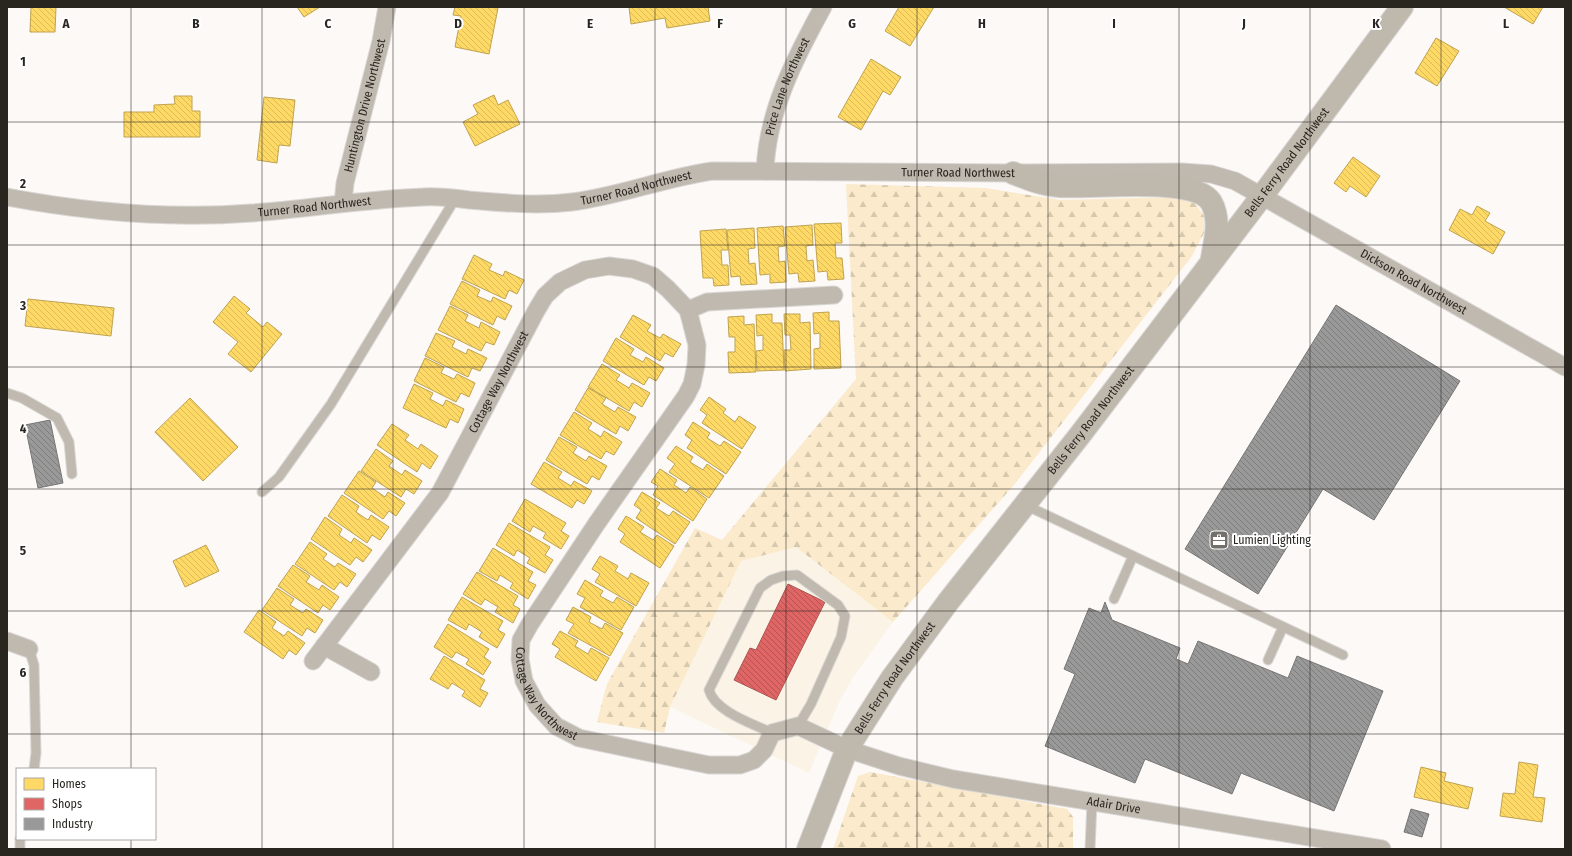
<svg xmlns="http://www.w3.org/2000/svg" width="1572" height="856" font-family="'Fira Sans Condensed',sans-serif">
<defs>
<pattern id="forest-firs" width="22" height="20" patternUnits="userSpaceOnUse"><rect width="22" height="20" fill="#fbeacb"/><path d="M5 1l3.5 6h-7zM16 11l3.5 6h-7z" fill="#d7c9ae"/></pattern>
<pattern id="homes-back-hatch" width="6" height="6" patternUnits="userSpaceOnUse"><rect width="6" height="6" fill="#ffd966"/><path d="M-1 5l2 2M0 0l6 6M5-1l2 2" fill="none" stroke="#dbba58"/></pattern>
<pattern id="shops-back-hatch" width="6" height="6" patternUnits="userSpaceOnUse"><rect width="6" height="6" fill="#e06666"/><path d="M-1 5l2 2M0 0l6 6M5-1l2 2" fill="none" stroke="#b65454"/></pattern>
<pattern id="industry-back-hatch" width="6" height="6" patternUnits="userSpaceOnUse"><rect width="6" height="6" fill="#999"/><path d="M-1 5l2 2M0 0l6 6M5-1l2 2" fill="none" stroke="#7d7d7c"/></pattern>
</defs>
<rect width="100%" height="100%" fill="#fcf9f6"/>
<polygon fill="#fbf4e6" points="796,547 893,622 854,676 840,700 809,773 670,707 741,561"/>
<g fill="url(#forest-firs)">
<polygon points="846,184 985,188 1061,200 1175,197 1195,203 1204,216 1204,233 1192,256 1013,486 893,622 796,547 741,561 670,707 664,733 597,722 607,684 695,528 722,540 856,379"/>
<polygon points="870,772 1067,809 1073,817 1073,849 833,849 858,776"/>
</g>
<g fill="url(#homes-back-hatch)" stroke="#bfa351">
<polygon points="31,7 56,7 55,32 30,32"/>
<polygon points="297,7 320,7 304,17"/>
<polygon points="455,7 491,7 498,8 489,54 455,47 461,16 453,15"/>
<polygon points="629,7 708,7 710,21 667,28 665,18 631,24"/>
<polygon points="899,7 934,7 910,46 885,31"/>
<polygon points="1504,7 1543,7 1533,24"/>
<polygon points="1436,38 1459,51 1437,86 1415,73"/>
<polygon points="871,59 901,77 890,95 883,91 861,130 838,117"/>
<polygon points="494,95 498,105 508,100 520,124 475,146 463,122 478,114 473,105"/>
<polygon points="174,96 192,96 192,111 200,111 200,137 124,137 124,112 154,112 154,105 175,104"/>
<polygon points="264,97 295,100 290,146 279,145 277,163 257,160"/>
<polygon points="1353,157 1380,176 1366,197 1350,186 1346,192 1334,183"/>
<polygon points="1477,206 1490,213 1485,221 1505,232 1493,254 1449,230 1460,209 1472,215"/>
<polygon points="841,223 842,243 835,243 836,258 842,258 844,279 828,280 827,271 818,272 814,224"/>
<polygon points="812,225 813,245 806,246 807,261 813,260 815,281 799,282 798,273 789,274 785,227"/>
<polygon points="783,226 785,246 778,247 779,262 785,261 786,282 770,283 770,274 760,275 757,228"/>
<polygon points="754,228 755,248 748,249 749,264 755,263 757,284 741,285 740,276 731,277 727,230"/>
<polygon points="726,229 728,250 721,250 722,265 728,265 729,285 714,286 713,278 703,278 700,231"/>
<polygon points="474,255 492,264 489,270 503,276 505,271 524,280 517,294 509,290 505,299 462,279"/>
<polygon points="462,281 480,290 477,296 491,302 493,297 512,306 505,320 497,316 493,325 450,304"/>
<polygon points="234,296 250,309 246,313 263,327 267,322 282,334 251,372 228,354 238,342 213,322"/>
<polygon points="28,299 114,308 111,336 25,326"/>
<polygon points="450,306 468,315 465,321 479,328 481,322 500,332 494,345 486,342 481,351 438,330"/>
<polygon points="829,312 829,321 839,321 841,368 814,369 814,349 820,348 820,333 814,334 813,313"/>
<polygon points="772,314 772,323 782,323 784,370 757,371 756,351 763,350 763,335 757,336 756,315"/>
<polygon points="784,314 800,314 800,323 810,322 811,369 785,371 784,350 791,350 790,335 785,335"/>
<polygon points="633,315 651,325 647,331 660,338 663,334 681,344 673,357 665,353 660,361 620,337"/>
<polygon points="744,316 744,325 754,324 756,372 729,373 728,352 735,352 735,337 729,337 728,317"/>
<polygon points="436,333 455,341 452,347 466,354 468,349 487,358 480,371 472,368 468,377 425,356"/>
<polygon points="616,338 634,349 630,355 643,362 646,357 664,368 656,381 649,377 644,385 603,361"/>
<polygon points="425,358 444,367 441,373 454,379 457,374 475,383 469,397 461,393 456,402 414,381"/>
<polygon points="602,364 620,375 616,380 629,388 632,383 650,393 642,407 634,402 629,411 588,387"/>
<polygon points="414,384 433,393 430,399 443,406 446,400 464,409 458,423 450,419 446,428 403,408"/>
<polygon points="588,388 606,398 602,404 615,412 618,407 636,417 628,431 620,426 616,434 575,410"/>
<polygon points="709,397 726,409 723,413 735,422 739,416 756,427 742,449 702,423 707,415 700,410"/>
<polygon points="190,398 238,447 203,481 155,432"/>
<polygon points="574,412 592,423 588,429 601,437 604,431 622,442 614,455 606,451 601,459 560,435"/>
<polygon points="693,422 710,433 707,438 720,446 724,441 741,452 726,474 687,448 692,440 685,435"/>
<polygon points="392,424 409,435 405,440 418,449 421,444 438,456 430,469 422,463 417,472 377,445"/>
<polygon points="559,437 577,447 573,453 586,461 589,456 607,466 599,480 592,476 587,484 546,460"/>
<polygon points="676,446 693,457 690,462 703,470 707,464 724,476 709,498 669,472 675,464 667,458"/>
<polygon points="376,449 393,461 389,466 402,475 405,470 422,481 414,494 406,489 401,497 361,471"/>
<polygon points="544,462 562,472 558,478 571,486 574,481 592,491 584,504 577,500 572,508 531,484"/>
<polygon points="660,469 677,480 674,485 686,493 690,487 707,499 693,521 653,495 658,486 651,482"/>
<polygon points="359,471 376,482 372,488 385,497 388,492 405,503 396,516 389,511 383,519 344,493"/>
<polygon points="642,492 660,503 656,508 669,516 673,511 690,522 675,544 636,518 641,510 634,505"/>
<polygon points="342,495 359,506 356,512 368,520 371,515 389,527 380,540 372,535 367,543 328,516"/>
<polygon points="525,499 566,523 561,531 569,536 561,549 543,538 546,533 533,526 530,532 512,521"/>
<polygon points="626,516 644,527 640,532 653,540 657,535 674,546 660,568 620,542 625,534 618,529"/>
<polygon points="325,517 342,529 339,535 351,543 354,538 372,550 363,562 356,557 350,565 311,539"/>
<polygon points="509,523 550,547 545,555 553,560 545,573 527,563 530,558 517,550 514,556 496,545"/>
<polygon points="310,542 327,554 323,559 335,567 338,563 356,574 347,587 340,582 334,590 295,564"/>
<polygon points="206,545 219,571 185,587 173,561"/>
<polygon points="493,548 533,572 528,581 536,585 528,599 510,588 513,583 500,575 497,581 479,571"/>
<polygon points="600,556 618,566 615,571 628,579 631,573 649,583 636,606 595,582 600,574 592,569"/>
<polygon points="293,565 310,576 306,582 319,590 322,585 339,597 330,610 323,605 318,613 278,586"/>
<polygon points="477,572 518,596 513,605 520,609 513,623 495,612 498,607 485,599 481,605 463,594"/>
<polygon points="585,580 603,591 600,596 613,603 617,597 634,607 621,630 580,607 585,598 577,594"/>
<polygon points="277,588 294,599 290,605 303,613 306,609 323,620 315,633 307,628 302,636 262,610"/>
<polygon points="462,597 503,621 498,630 505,634 497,648 479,637 482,632 469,624 466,630 448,620"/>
<polygon points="573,607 591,617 589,622 602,629 605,623 623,633 610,656 568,633 574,624 566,620"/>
<polygon points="259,610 276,622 272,628 284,636 288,631 305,643 296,655 289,650 283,659 244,632"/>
<polygon points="448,624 489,649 484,657 491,662 483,675 466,664 469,659 456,652 452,658 434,647"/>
<polygon points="560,631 578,641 575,646 588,654 591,648 609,658 596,681 555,657 560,649 552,644"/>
<polygon points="444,656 485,680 480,689 488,693 480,707 462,696 465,691 452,683 448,689 430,679"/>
<polygon points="1519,762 1538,765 1533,797 1545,798 1542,822 1500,816 1503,793 1515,794"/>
<polygon points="1421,767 1446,773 1444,781 1473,788 1468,809 1414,797"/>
</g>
<polygon fill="url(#shops-back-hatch)" stroke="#a95351" points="788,584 825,602 776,700 734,680 750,648 756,650"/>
<g fill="url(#industry-back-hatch)" stroke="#777675">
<polygon points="1336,305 1460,381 1374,520 1323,489 1258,594 1185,549"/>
<polygon points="50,420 63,483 38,488 25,425"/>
<polygon points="1105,602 1112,620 1180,648 1176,659 1188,664 1198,641 1288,678 1297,656 1383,691 1334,811 1241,773 1232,794 1145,759 1135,783 1045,746 1075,674 1064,669 1089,608 1101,613"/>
<polygon points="1411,809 1429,814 1422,837 1404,832"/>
</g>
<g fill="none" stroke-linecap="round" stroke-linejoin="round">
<g stroke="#d9d7d5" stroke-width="11">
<g id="lane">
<polyline points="7,393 22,398 57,418 69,442 72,474"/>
<polyline points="262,492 279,477 331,404 455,199"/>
<polyline points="1025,505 1343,655"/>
<polyline points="1114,599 1133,556"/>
<polyline points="29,649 34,665 36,753 34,769"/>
<polyline points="1268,660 1283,627"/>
<path d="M772 733C754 724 715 712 709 690L760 588 771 580 783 576 797 575 838 605 845 616 841 637 811 704 798 726"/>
<polyline points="20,849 20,839"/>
<polyline points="1090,849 1092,802"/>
</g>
</g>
<g stroke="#d9d7d5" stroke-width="19">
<g id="street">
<path id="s1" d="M765 171C767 112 795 58 823 7"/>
<path id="s2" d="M7 197C86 212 172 219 252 213 309 209 366 199 423 197 438 196 454 198 469 200 503 203 538 206 572 202 620 196 664 178 712 171L1013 173 1182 172 1211 174 1235 181 1565 367"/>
<path id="s3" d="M343 203 345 183 381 41 387 7"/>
<polyline points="688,310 707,302 834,295"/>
<polyline points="7,641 29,649"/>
<polyline points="324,646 371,672"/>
<path id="s4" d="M313 661 440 493 536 311 545 296 560 282 585 270 609 266 633 269 653 276 668 289 688 310 697 345 696 365 692 384 686 396 597 523 530 624 521 640 520 659 524 681 537 705 556 726 579 738 709 765H740L754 760 764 750 772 733 798 726 847 749 899 766 953 779 1382 849"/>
</g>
</g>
<g stroke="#d9d7d5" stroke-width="24">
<g id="secondary">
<path d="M1013 173C1028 179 1042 185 1059 186 1090 189 1194 175 1211 202 1221 219 1215 240 1212 258"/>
<path id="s5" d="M808 849 847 749 892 678 948 602 1080 435 1262 196 1402 7"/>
</g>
</g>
<use href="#lane" stroke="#c0b9af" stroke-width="9"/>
<use href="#street" stroke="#c0b9af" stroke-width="17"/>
<use href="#secondary" stroke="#bfb8ac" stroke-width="22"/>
</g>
<path fill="none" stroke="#292620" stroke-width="1" stroke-opacity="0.55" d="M131 7V769M262 7V849M393 7V849M524 7V849M655 7V849M786 7V849M917 7V849M1048 7V849M1179 7V849M1310 7V849M1441 7V849M7 122H1565M7 245H1565M7 367H1565M7 489H1565M7 611H1565M7 734H1565M131 839V849"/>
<defs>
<g id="office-square" transform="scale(1)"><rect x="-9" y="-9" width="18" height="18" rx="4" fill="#73706b" stroke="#fff"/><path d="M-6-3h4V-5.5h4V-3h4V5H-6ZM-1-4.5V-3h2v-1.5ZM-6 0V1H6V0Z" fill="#fff"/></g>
</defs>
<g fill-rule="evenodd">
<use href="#office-square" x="1219" y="540"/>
</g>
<g text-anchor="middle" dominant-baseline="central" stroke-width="4" stroke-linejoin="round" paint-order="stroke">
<g font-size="12" fill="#292620" stroke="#fff">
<text stroke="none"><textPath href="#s1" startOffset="88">Price Lane Northwest</textPath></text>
<text stroke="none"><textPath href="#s3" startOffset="100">Huntington Drive Northwest</textPath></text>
<text stroke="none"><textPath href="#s5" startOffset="841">Bells Ferry Road Northwest</textPath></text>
<text stroke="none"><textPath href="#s2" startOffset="957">Turner Road Northwest</textPath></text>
<text stroke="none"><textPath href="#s2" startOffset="633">Turner Road Northwest</textPath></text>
<text stroke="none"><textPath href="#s2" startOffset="309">Turner Road Northwest</textPath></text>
<text stroke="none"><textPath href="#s2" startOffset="1440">Dickson Road Northwest</textPath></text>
<text stroke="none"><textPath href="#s4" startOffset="336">Cottage Way Northwest</textPath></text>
<text stroke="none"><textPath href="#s5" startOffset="517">Bells Ferry Road Northwest</textPath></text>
<text stroke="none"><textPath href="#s5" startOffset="193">Bells Ferry Road Northwest</textPath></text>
<text stroke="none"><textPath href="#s4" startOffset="1048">Cottage Way Northwest</textPath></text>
<text stroke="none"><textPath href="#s4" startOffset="1673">Adair Drive</textPath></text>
</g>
<g font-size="12" fill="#292620" stroke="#fff" text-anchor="start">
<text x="1233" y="540">Lumien Lighting</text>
</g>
</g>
<g font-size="13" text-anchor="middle" font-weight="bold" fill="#292620" stroke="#fff" stroke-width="4" stroke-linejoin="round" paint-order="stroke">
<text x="66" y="28">A</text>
<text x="196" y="28">B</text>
<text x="328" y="28">C</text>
<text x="458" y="28">D</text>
<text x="590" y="28">E</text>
<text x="720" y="28">F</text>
<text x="852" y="28">G</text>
<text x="982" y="28">H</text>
<text x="1114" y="28">I</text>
<text x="1244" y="28">J</text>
<text x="1376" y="28">K</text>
<text x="1506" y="28">L</text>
<text x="23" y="66">1</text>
<text x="23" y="188">2</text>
<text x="23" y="310">3</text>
<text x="23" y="433">4</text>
<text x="23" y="555">5</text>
<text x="23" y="677">6</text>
</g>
<rect width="1572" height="856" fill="none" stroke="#292620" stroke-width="16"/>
<rect x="16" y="768" width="140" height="72" fill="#ffffff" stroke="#a9a8a6"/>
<rect x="24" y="778" width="20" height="12" fill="#ffd966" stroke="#a9a8a6"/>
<text x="52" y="788" font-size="12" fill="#292620">Homes</text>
<rect x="24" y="798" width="20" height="12" fill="#e06666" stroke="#a9a8a6"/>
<text x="52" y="808" font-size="12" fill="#292620">Shops</text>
<rect x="24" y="818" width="20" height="12" fill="#999999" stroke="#a9a8a6"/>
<text x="52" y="828" font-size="12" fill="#292620">Industry</text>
</svg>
